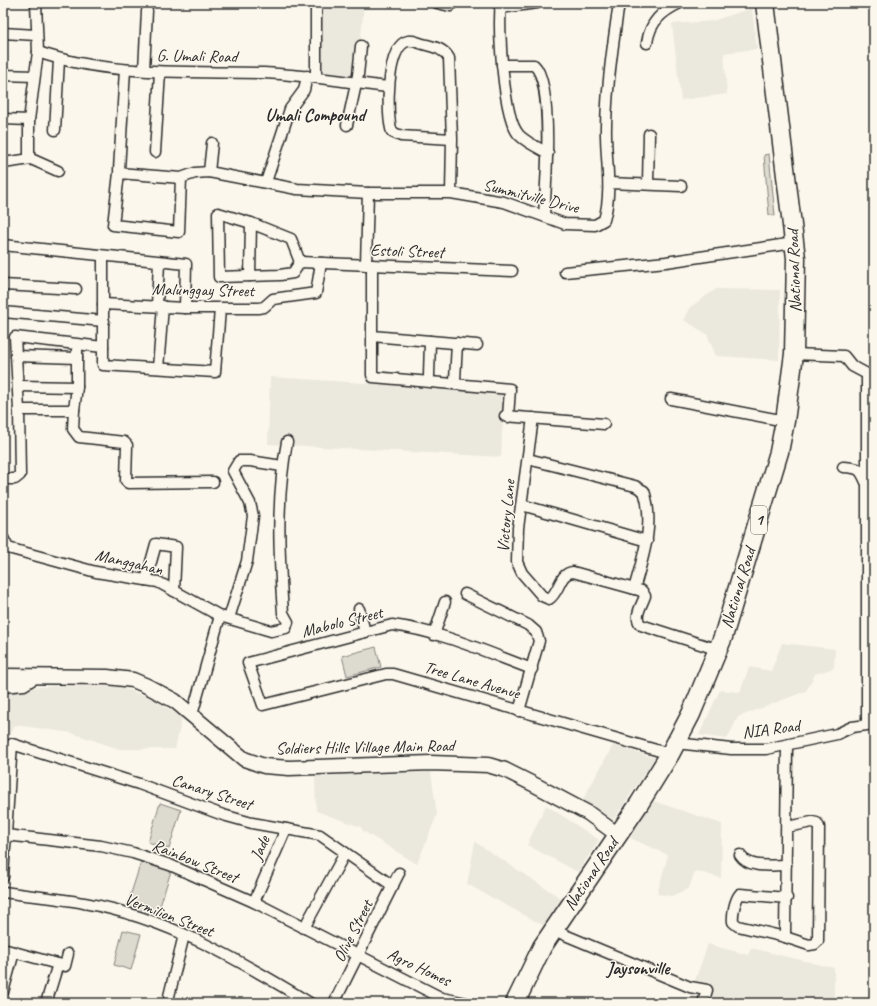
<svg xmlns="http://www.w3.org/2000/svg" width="877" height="1006" font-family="Caveat,sans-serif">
<rect width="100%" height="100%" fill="#fbf7ec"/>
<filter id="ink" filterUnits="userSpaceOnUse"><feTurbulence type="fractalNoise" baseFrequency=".025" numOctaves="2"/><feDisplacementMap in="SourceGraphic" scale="8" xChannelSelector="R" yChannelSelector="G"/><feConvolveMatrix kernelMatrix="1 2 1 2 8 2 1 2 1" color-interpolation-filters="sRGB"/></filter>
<g filter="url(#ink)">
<g fill="#ebe8de">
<polygon points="320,3 364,3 357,79 320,76"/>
<polygon points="752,8 757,49 724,53 727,94 681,100 672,24 712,21"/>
<polygon points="716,289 780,290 779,360 716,356 707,334 684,320 689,308"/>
<polygon points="270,377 504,392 501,457 268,444"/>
<polygon points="782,643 835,649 834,668 815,674 806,691 738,717 727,739 699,735 720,690 740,692 749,667 771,671"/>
<polygon points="53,686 120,687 151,698 182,717 175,749 119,749 72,733 15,725 10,736 3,735 3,690"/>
<polygon points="613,745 655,758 614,819 581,803"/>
<polygon points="431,772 437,815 417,864 363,831 361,827 316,811 315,776"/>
<polygon points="653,801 722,824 721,878 695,871 689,888 672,896 657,894 668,855 630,838"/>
<polygon points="546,805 599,840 578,872 527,845"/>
<polygon points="475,842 562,899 546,927 467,884"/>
<polygon points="708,944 748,955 751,948 834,968 834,1003 700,1003 701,997 690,994"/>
</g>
<g fill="#dddad0" stroke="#84827e">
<polygon points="769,154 775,216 769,215 764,155"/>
<polygon points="376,647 381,667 347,676 342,656"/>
<polygon points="160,803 181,810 169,849 148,842"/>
<polygon points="141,862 171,871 156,919 126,909"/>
<polygon points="123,930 141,934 131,970 114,965"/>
</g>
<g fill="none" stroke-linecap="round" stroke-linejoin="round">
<g stroke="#2b2b2b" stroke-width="13">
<g id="street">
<polyline points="36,3 38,52 29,120 29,156 31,159 58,171"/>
<polyline points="316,3 316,77"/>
<polyline points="437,3 450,6 451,3"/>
<path d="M501 3C498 28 503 118 519 135 527 143 539 148 548 153"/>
<polyline points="500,8 537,3"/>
<polyline points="3,33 36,35"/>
<path d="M647 43C650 22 661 12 680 3"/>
<path d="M38 52C110 77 189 71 264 73 306 75 347 82 388 87"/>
<path d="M502 65H534C554 82 546 188 544 215"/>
<polyline points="144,70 147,11"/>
<polyline points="3,75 34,76"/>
<polyline points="3,119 29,120"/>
<polyline points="347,125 358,75 361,46"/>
<polyline points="55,130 59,60"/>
<polyline points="155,152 160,72"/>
<polyline points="3,163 31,159"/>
<polyline points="119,170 125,70"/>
<polyline points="209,172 212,143"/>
<path d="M181 178 119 173 113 225 179 232 181 178 195 173 209 172 297 189 368 193H451L504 202 565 224 595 225 604 220C613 189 605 157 606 126 607 84 613 44 619 3"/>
<polyline points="266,182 290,109 304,90 307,76"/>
<polyline points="609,183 681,186"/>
<polyline points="648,184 649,134"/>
<path d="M451 193 452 139 449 58C443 48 434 47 423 44 419 43 413 40 408 41 386 45 386 116 392 132L401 136 452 139"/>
<polygon points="218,213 251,223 291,239 300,262 293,273 280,275 219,277"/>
<polyline points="3,245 186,264 185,308"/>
<polyline points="103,257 103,365 215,372 220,309"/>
<polyline points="300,262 512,271"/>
<polyline points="366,265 368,193"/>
<polyline points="372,265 372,375 373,377 510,389 508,417"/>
<polyline points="565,272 666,262 794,243"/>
<polyline points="250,276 251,223"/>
<polyline points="3,285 76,289"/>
<polyline points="103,304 185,308 259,308 264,307 273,299 316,293 321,263"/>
<polyline points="157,306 159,262"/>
<polyline points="3,312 104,321"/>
<polyline points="372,336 477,345"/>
<polyline points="77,345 77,387 74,410 19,410 15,337 103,347"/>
<polyline points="16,356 77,358"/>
<polyline points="158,368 163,306"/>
<polyline points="429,376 430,341"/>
<polyline points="455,380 457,343"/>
<polyline points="18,386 77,387"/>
<polyline points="671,399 785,421"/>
<polyline points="74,410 73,429 79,437 124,442 127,445 126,481 128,483 213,482"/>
<polyline points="505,416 604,424"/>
<path d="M533 418 518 528 517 562 522 573 542 596 549 599C560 592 559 573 573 572L642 591 645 596C642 605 633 617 641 625L719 650"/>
<path d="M528 459 635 486 644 491C655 524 643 557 634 589"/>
<path d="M843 467C859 468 860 468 866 482L874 485"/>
<polyline points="3,479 15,479 20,475 19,410"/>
<polyline points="522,505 647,541"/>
<path d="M3 538 8 548 96 572 158 582 220 616 271 631 286 628 288 622 283 613C279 555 276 498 287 442"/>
<polyline points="146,580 156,544 176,547 174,591"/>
<polyline points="465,594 528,625 536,632 539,641 519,711"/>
<polyline points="359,609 365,632"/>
<polyline points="229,618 247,561 253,516 250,503 233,471 239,461 250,461 282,466"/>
<polyline points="434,635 445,602"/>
<path d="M532 669C486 652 440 631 392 625L248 663 263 705 386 674H393L670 754"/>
<polyline points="3,687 24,685 38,676"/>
<polyline points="192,715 220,616"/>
<polyline points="676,743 731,749 766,749 837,734 852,727 867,725 867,374 852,366 844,356 794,354"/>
<polyline points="6,835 101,846 133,853 170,865 254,902 442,998 467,1003"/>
<path d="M740 855C749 869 771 865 786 865"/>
<polyline points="3,877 12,744 139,784 223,815 252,823 320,835 393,886"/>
<path d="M3 892C30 896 58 898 84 903 166 917 241 961 310 1003"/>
<path d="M787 898 740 894C735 900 732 914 733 922L738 926 785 937 809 945 815 944 818 941 819 827 817 823 812 822 787 827"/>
<polyline points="254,902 286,829"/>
<polyline points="304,928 345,853"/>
<polyline points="553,930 690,987 707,990 703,1003"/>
<polyline points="785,937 787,745"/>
<polyline points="3,949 65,966 68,954"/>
<polyline points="3,992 14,952"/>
<polyline points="169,996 184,935"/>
<polyline points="46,1003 58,964"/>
<polyline points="334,1003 399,873"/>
</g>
</g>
<g stroke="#2b2b2b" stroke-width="17">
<polyline id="secondary" points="3,676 107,677 133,680 147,686 175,701 244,759 264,766 289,768 431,763 488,765 505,770 537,786 588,813 618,835"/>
</g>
<g stroke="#2b2b2b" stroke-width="21">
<polyline id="highway" points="515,1003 542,947 639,804 670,754 691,714 723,637 779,452 785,421 794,354 796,258 765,3"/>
</g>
<use href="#street" stroke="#fbf7ec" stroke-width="10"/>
<use href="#secondary" stroke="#fbf7ec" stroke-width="14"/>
<use href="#highway" stroke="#fbf7ec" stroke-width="18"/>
</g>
</g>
<g text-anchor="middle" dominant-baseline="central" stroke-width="3" stroke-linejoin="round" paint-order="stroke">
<rect fill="#fbf7ec" stroke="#696865" stroke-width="1" x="751" y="506" width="16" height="28" rx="3"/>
<g font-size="16" font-weight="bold" fill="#2b2b2b">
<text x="759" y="520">1</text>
</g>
<g font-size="17" fill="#2b2b2b" stroke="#fbf7ec">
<text transform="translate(197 56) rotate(1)">G. Umali Road</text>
<text transform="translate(531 196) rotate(14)">Summitville Drive</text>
<text transform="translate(407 251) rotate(2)">Estoli Street</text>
<text transform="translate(794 271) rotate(-92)">National Road</text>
<text transform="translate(203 290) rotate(1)">Malunggay Street</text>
<text transform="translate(506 516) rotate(-85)">Victory Lane</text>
<text transform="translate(129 562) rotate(13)">Manggahan</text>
<text transform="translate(738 588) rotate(-73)">National Road</text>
<text transform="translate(342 622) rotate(-14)">Mabolo Street</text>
<text transform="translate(472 680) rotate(16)">Tree Lane Avenue</text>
<text transform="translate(771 729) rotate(-7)">NIA Road</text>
<text transform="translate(365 747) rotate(-1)">Soldiers Hills Village Main Road</text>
<text transform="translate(212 792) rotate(18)">Canary Street</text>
<text transform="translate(260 848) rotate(-67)">Jade</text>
<text transform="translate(195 861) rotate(22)">Rainbow Street</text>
<text transform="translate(591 874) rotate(-56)">National Road</text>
<text transform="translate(169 915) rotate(21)">Vermilion Street</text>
<text transform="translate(353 931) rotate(-63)">Olive Street</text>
<text transform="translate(419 967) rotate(25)">Agro Homes</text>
</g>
<g font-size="18" font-weight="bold" fill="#2b2b2b" stroke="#fbf7ec">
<text x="315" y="115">Umali Compound</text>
<text x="638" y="968">Jaysonville</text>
</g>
</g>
<rect width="877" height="1006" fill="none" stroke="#fbf7ec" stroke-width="16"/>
<rect x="8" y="8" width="861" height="990" fill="none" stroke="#2b2b2b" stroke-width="1.5" filter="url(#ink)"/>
</svg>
